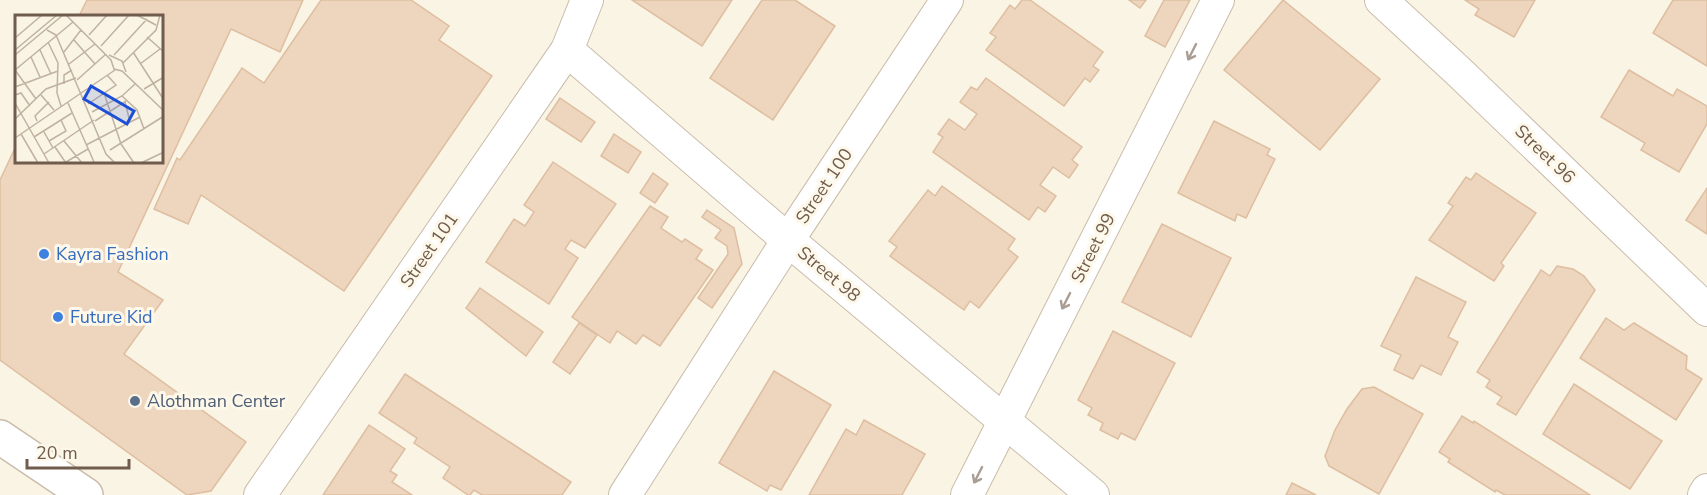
<svg xmlns="http://www.w3.org/2000/svg" width="1707" height="495" font-family="'Nunito Sans',sans-serif">
<rect width="100%" height="100%" fill="#faf4e4"/>
<g fill="#edd5be" stroke="#debea0" stroke-width="1.5">
<polygon points="87,0 303,0 280,52 231,29 118,272 163,300 124,354 246,442 211,491 187,495 0,360 0,180 16,146 16,162 162,162 162,16 79,16"/>
<polygon points="321,0 411,0 449,26 439,40 492,76 344,291 201,195 188,224 154,209 177,158 180,160 242,68 264,83"/>
<polygon points="632,0 732,0 702,46"/>
<polygon points="762,0 795,0 835,26 773,120 710,78"/>
<polygon points="1022,0 1030,0 1103,52 1093,66 1099,70 1090,82 1085,78 1064,106 986,50 996,37 990,33 1010,5 1015,9"/>
<polygon points="1129,0 1146,0 1140,8"/>
<polygon points="1164,0 1190,0 1165,47 1145,36"/>
<polygon points="1283,0 1380,79 1320,150 1224,70"/>
<polygon points="1465,0 1535,0 1514,37 1475,15 1479,9"/>
<polygon points="1673,0 1707,0 1707,66 1653,33"/>
<polygon points="1629,70 1673,96 1677,89 1707,106 1707,124 1679,172 1641,150 1645,143 1601,117"/>
<polygon points="986,78 1082,147 1072,160 1078,165 1069,178 1053,167 1040,185 1056,196 1045,212 1038,207 1029,220 933,152 943,137 938,134 949,119 965,130 977,114 960,102 971,87 977,90"/>
<polygon points="560,98 595,122 581,142 546,119"/>
<polygon points="1214,121 1270,149 1267,155 1275,159 1246,218 1237,214 1235,221 1178,193"/>
<polygon points="614,134 641,152 628,173 601,156"/>
<polygon points="553,162 616,204 585,248 571,240 565,249 578,258 549,304 486,262 514,219 525,226 534,212 524,205"/>
<polygon points="653,173 668,184 655,203 640,193"/>
<polygon points="1476,173 1536,213 1501,263 1504,266 1494,281 1429,240 1453,206 1448,203 1466,177 1471,180"/>
<polygon points="942,186 1015,239 1008,249 1018,257 979,308 970,301 964,310 890,256 897,247 889,241 928,190 935,196"/>
<polygon points="1707,188 1707,234 1686,220"/>
<polygon points="650,206 668,217 661,228 682,242 685,239 702,250 696,259 713,270 660,346 643,335 636,344 617,331 610,343 572,317"/>
<polygon points="707,210 734,228 742,264 712,308 698,298 728,254 727,246 715,238 721,230 702,217"/>
<polygon points="1162,224 1231,258 1191,337 1122,302"/>
<polygon points="1557,266 1573,269 1584,276 1595,290 1516,415 1497,404 1502,397 1486,387 1490,380 1477,372 1541,270 1550,276"/>
<polygon points="1416,277 1466,302 1448,337 1458,342 1441,375 1421,365 1413,379 1394,370 1401,355 1381,346"/>
<polygon points="480,288 543,332 526,356 466,308"/>
<polygon points="1606,318 1624,330 1634,323 1687,356 1686,369 1702,379 1676,420 1580,358"/>
<polygon points="579,323 597,335 570,374 553,362"/>
<polygon points="1113,331 1175,363 1135,440 1121,433 1118,439 1100,430 1103,423 1088,415 1092,408 1078,400"/>
<polygon points="774,371 831,405 781,490 770,485 767,491 719,463"/>
<polygon points="405,374 571,482 562,495 482,495 474,490 470,495 468,495 443,478 450,467 414,443 417,438 379,413"/>
<polygon points="1574,384 1662,441 1630,489 1543,434"/>
<polygon points="1374,387 1423,414 1379,494 1329,466 1325,456 1335,430 1347,409 1362,389"/>
<polygon points="1462,416 1473,423 1474,421 1590,495 1505,495 1496,490 1495,492 1448,462 1450,459 1439,452"/>
<polygon points="864,420 925,454 902,495 809,495 846,429 856,435"/>
<polygon points="369,425 405,449 390,471 397,475 392,482 412,495 323,495"/>
<polygon points="1292,483 1316,495 1286,495"/>
</g>
<g fill="none" stroke-linecap="round" stroke-linejoin="round">
<g stroke="#cabcab" stroke-width="34">
<g id="minor">
<polyline points="1381,0 1458,71 1707,310"/>
<polyline points="567,50 788,240 1093,495"/>
<polyline points="260,495 567,50 587,0"/>
<polyline points="625,495 788,240 947,0"/>
<polyline points="967,495 1218,0"/>
<polyline points="1704,495 1707,490"/>
</g>
</g>
<g stroke="#cabcab" stroke-width="36">
<polyline id="tertiary" points="0,437 86,495"/>
</g>
<use href="#minor" stroke="#fff" stroke-width="32"/>
<use href="#tertiary" stroke="#fff" stroke-width="33"/>
</g>
<defs><path id="oneway-shaft" d="M-6 0H5M1.5-3L5.5 0L1.5 3" fill="none" stroke-width="1.6" stroke-linecap="round" stroke-linejoin="round" transform="scale(1.5)"/></defs>
<g stroke="#a99d94">
<use href="#oneway-shaft" transform="translate(1192 52) rotate(117)"/>
<use href="#oneway-shaft" transform="translate(1066 301) rotate(117)"/>
<use href="#oneway-shaft" transform="translate(978 475) rotate(117)"/>
</g>
<g fill="#3f7fe0" stroke="#fdf8ea" stroke-width="2">
<circle cx="44" cy="254" r="6"/>
<circle cx="58" cy="317" r="6"/>
</g>
<circle fill="#5c6f8a" stroke="#fdf8ea" stroke-width="2" cx="135" cy="401" r="6"/>
<g text-anchor="middle" dominant-baseline="central" stroke-width="6" stroke-linejoin="round" paint-order="stroke">
<g font-size="18" fill="#705c4c" stroke="#fdf8ea">
<text transform="translate(1545 154) rotate(44)">Street 96</text>
<text transform="translate(824 186) rotate(-56)">Street 100</text>
<text transform="translate(1093 248) rotate(-63)">Street 99</text>
<text transform="translate(429 250) rotate(-55)">Street 101</text>
<text transform="translate(829 274) rotate(40)">Street 98</text>
</g>
<g font-size="18" fill="#366cbe" stroke="#fdf8ea" text-anchor="start">
<text x="56" y="254">Kayra Fashion</text>
<text x="70" y="317">Future Kid</text>
</g>
<g font-size="18" fill="#4e5e75" stroke="#fdf8ea" text-anchor="start">
<text x="147" y="401">Alothman Center</text>
</g>
</g>
<g transform="translate(15 15)">
<rect width="148" height="148" fill="#faf4e4"/>
<path fill="none" stroke="#bfb2a2" stroke-width="1.5" d="M51 0 96 45 99 54 107 56 149 96M122 0 141 10M32 15 41 20 91 139 100 148M74 20 92 0M132 22 149 37M0 23 27 0M59 25 80 49M33 27 43 48 42 78 46 91M86 31 114 0M0 35 42 0M25 35 36 59M49 37 66 15M118 37 149 85M0 40 48 0M94 40 107 46 111 57M99 40 132 4M16 42 25 62M108 48 141 15 145 0M54 49 80 29M125 49 145 34M0 55 58 7M0 55 21 84M62 65 91 39M49 69V60L57 55M0 72 43 56M129 74 149 62M0 80 6 78 15 91M26 80 39 95M90 81 106 129M107 81 122 95 129 114M110 87 115 107M0 88 34 148M53 88 79 147M73 89 101 70 92 60M77 97 107 81 120 69M0 104 31 74 61 63M22 106 20 101 34 87M80 106 111 86M29 117 38 133M6 119 23 148M19 122 57 98M0 123 100 55M34 126 51 116 46 105M49 126 67 148M106 129 119 148M71 130 125 102M40 132 51 148M95 135 149 101M29 139 79 105M51 147 73 134M126 148 149 137"/>
<path fill="#1d4ed8" fill-opacity="0.15" stroke="#1d4ed8" stroke-width="3" d="M76 71 119 96 112 109 69 84Z"/>
<rect width="148" height="148" fill="none" stroke="#705c4c" stroke-width="3"/>
</g>
<path d="M27 459v9h102v-9" fill="none" stroke="#705c4c" stroke-width="3"/>
<text x="36" y="459" font-size="18" fill="#705c4c" stroke="#fdf8ea" stroke-width="4.5" paint-order="stroke">20 m</text>
</svg>
